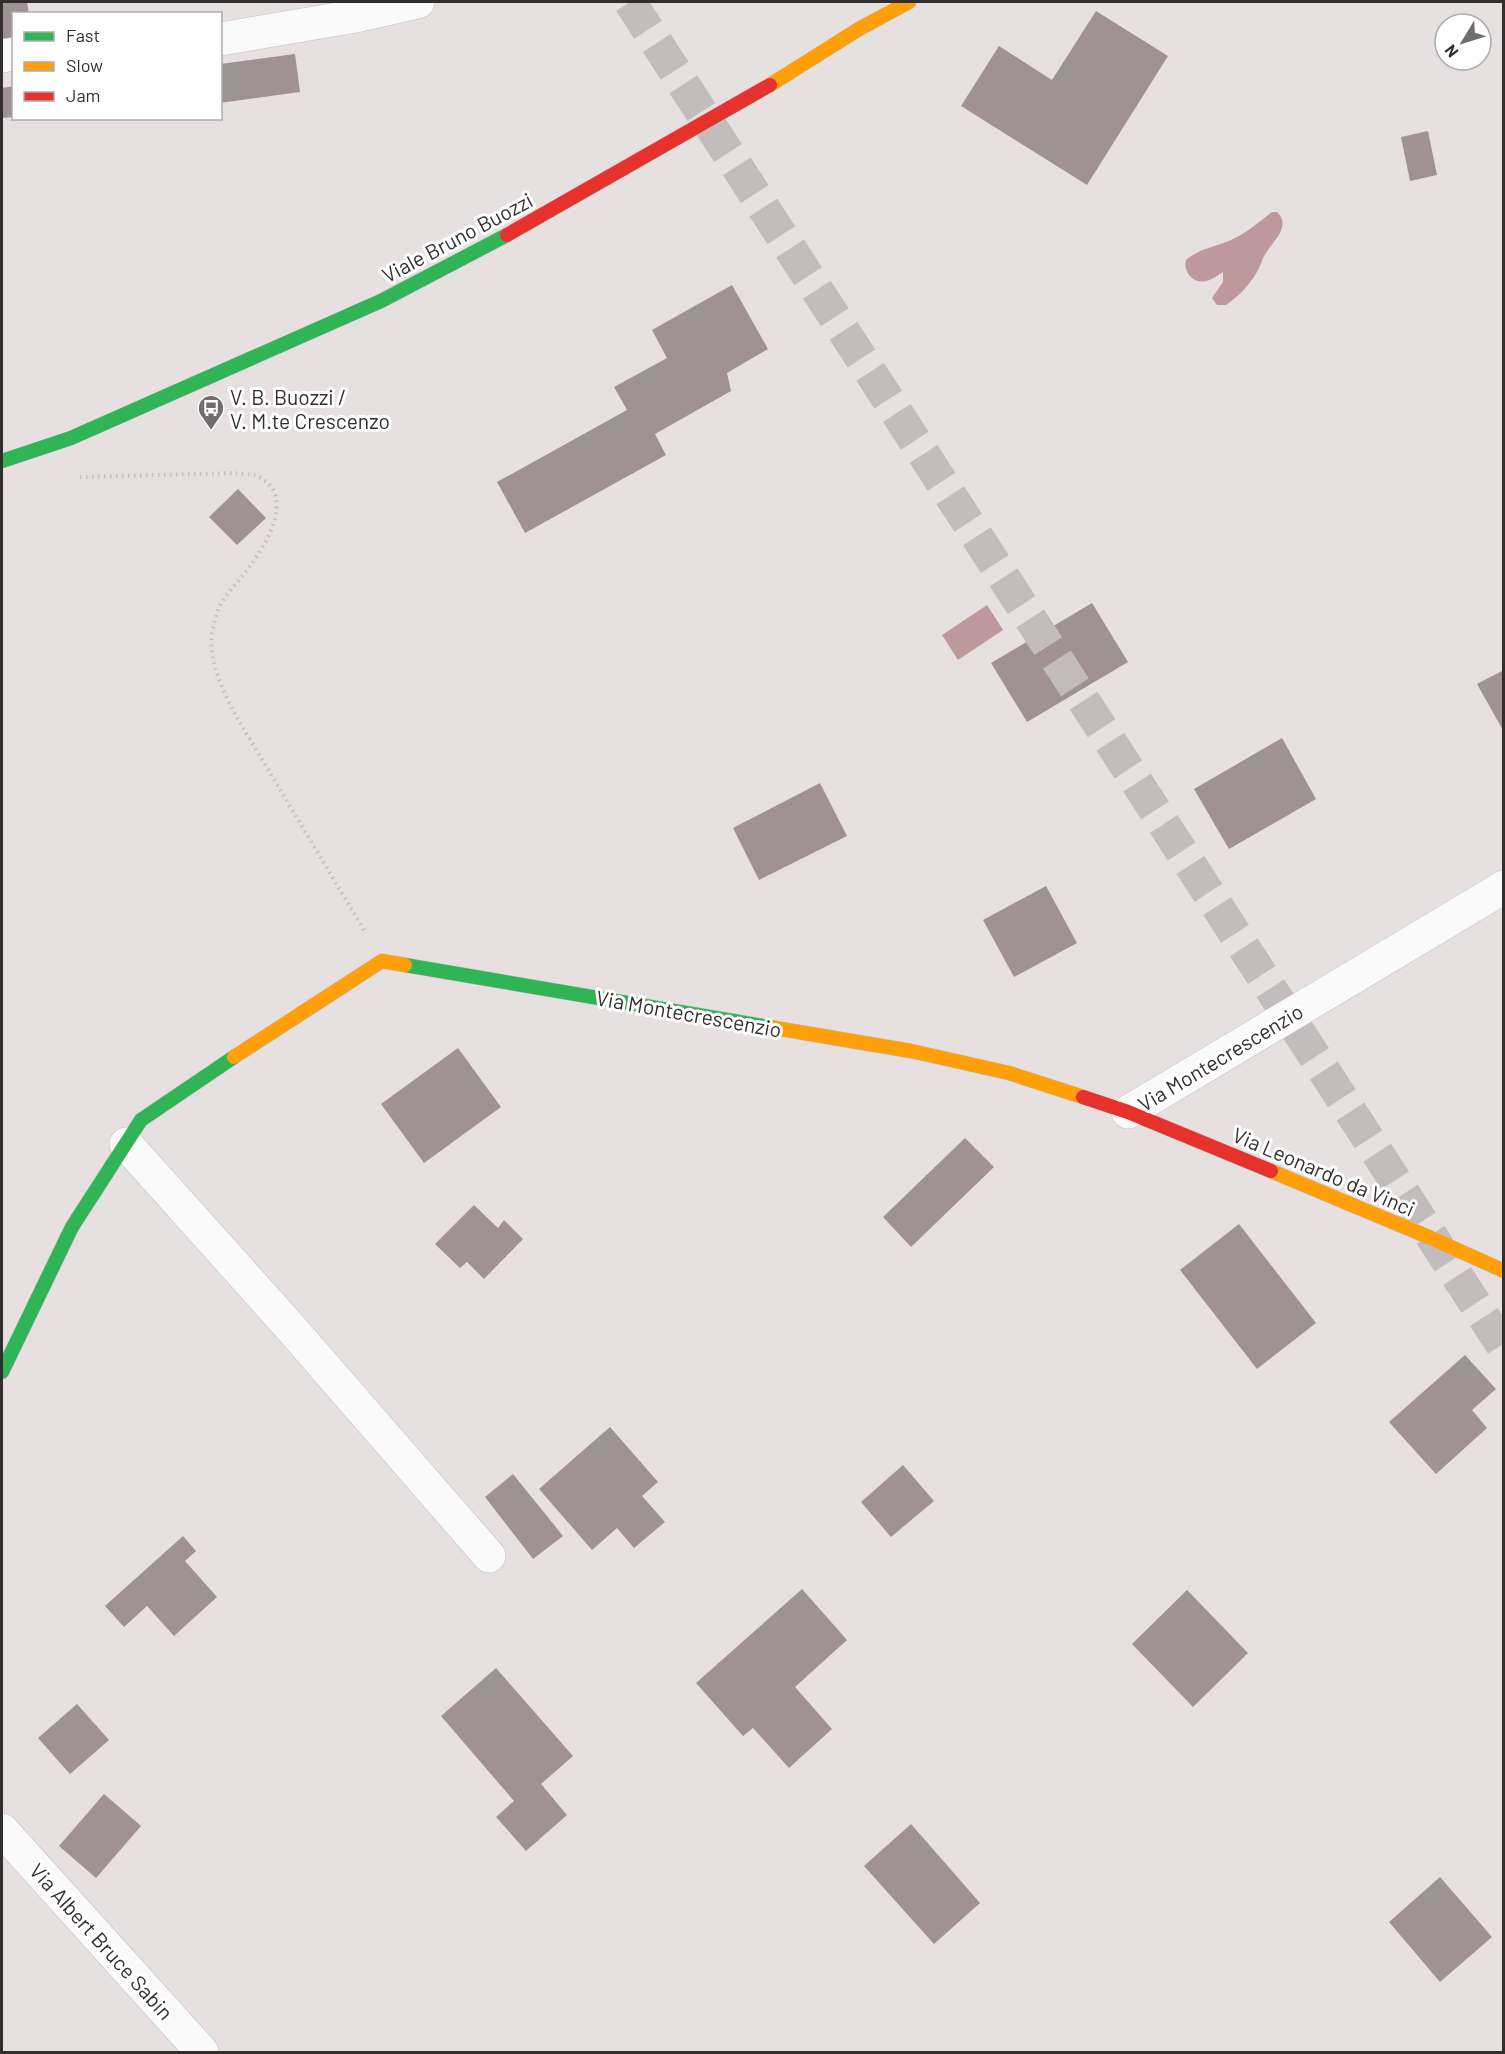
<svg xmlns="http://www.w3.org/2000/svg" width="1505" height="2054" font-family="Barlow,sans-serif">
<rect width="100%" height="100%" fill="#e6e0e1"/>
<g fill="#bd999e">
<path d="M1272 212H1277C1292 226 1273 241 1266 253 1262 258 1261 265 1258 270 1250 285 1239 296 1226 305H1217L1212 298 1223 282V272C1218 275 1212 280 1206 281 1192 284 1183 271 1186 260 1199 248 1217 247 1233 239 1248 232 1259 222 1272 212Z"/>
<polygon points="987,605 1003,630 958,660 942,635"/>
</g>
<g fill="#9e9295">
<polygon points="2,2 27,2 29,14 14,14 14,43 2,45"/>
<polygon points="1096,11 1168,56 1087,185 961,106 999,46 1052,80"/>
<polygon points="295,54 300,92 220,103 220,64"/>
<polygon points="14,86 14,117 2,118 2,88"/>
<polygon points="1428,131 1437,175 1410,181 1401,137"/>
<polygon points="732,285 768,349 727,373 731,391 655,434 666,455 525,533 497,482 627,410 614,387 667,358 652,330"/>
<polygon points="238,489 266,518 237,545 209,517"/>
<polygon points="1092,603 1128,662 1027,722 991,663"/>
<polygon points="1504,670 1504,732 1477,684"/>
<polygon points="1282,738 1316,799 1229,849 1194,789"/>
<polygon points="820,783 847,836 759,880 733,828"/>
<polygon points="1046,886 1077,943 1014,977 983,920"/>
<polygon points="458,1048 501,1107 424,1163 381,1104"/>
<polygon points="965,1138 994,1167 911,1247 883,1217"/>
<polygon points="474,1205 498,1228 504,1220 523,1239 484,1279 467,1262 460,1268 435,1244"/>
<polygon points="1239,1224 1316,1323 1257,1369 1180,1270"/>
<polygon points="1465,1355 1496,1389 1472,1410 1487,1428 1436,1474 1389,1422"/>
<polygon points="610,1427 658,1482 642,1496 665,1522 634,1548 617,1528 592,1550 539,1489"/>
<polygon points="903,1465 934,1501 891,1537 861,1502"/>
<polygon points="513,1474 563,1536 533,1559 485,1497"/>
<polygon points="183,1536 196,1551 185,1561 217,1597 174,1636 147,1606 124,1627 105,1606"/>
<polygon points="802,1589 847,1640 795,1687 832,1729 789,1768 753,1728 743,1736 696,1683"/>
<polygon points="1187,1590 1248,1653 1193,1707 1132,1644"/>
<polygon points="496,1668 573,1756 541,1784 567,1815 526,1851 496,1817 514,1801 441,1716"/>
<polygon points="77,1704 109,1740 70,1774 38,1738"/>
<polygon points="104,1794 141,1826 96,1878 59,1846"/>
<polygon points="911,1824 980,1903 934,1944 864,1866"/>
<polygon points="1440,1877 1492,1937 1440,1982 1389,1922"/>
</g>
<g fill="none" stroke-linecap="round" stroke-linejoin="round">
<polyline stroke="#c2bcbd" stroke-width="33" stroke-dasharray="33 16" stroke-linecap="butt" points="630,2 1504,1348"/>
<g stroke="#c1bdbe" stroke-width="34">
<g id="street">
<polyline points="220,39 356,16 418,2"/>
<polyline points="2,56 14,54"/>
<polyline points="1128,1112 1504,887"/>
<polyline points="126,1144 290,1327 489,1556"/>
<polyline points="2,1830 202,2052"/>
</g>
</g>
<g stroke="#c1bdbe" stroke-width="15">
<g id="fast">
<polyline points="2,461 71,438 381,301 507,235"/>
<polyline points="405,965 775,1028"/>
<polyline points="2,1372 72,1227 141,1120 234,1057"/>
</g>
</g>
<g stroke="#c1bdbe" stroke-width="15">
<g id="slow">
<polyline points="770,85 859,29 909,2"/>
<polyline points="775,1028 911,1051 1009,1073 1083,1097"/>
<polyline points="234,1057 382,961 405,965"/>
<polyline points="1271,1171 1431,1238 1504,1271"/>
</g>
</g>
<g stroke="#c1bdbe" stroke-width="15">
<g id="jam">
<polyline points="507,235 770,85"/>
<polyline points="1083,1097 1128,1112 1271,1171"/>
</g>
</g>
<path stroke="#c2bfc0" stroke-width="4" stroke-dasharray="1.5 4.5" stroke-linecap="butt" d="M80 477 234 473C241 474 250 474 257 476 296 494 268 542 250 566 241 579 230 589 222 602 217 610 215 620 213 628 206 657 223 691 236 716L364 930"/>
<use href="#street" stroke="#fbfafa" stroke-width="33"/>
<use href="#fast" stroke="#30b455" stroke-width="14"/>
<use href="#slow" stroke="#ff9f0a" stroke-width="14"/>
<use href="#jam" stroke="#e5322d" stroke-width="14"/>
</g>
<defs>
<g id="bus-pin" transform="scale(1.35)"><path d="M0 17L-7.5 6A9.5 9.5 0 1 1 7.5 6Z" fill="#716c6d" stroke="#fff"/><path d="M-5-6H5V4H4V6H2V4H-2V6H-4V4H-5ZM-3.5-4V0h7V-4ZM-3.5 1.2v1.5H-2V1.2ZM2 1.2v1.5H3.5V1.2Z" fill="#fff"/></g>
</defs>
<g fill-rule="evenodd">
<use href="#bus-pin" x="211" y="408"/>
</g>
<g text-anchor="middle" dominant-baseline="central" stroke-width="6" stroke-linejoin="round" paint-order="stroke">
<g font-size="21" fill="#322e2e" stroke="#fff">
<text transform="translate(457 237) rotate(-28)">Viale Bruno Buozzi</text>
<text transform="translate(689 1013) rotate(10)">Via Montecrescenzio</text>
<text transform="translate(1220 1057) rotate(-31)">Via Montecrescenzio</text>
<text transform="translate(1324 1171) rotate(23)">Via Leonardo da Vinci</text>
<text transform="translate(102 1941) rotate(48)">Via Albert Bruce Sabin</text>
</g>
<g font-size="21" fill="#322e2e" stroke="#fff" text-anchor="start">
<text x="230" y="396">V. B. Buozzi /<tspan x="230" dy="24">V. M.te Crescenzo</tspan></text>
</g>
</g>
<rect width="1505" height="2054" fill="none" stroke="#322e2e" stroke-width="6"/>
<rect x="12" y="12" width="210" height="108" fill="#ffffff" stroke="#adabab" stroke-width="1.5"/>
<rect x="24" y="32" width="30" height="9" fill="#30b455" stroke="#adabab" stroke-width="1.5"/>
<text x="66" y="42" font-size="18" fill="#322e2e">Fast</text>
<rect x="24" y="62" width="30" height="9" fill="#ff9f0a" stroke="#adabab" stroke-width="1.5"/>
<text x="66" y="72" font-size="18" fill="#322e2e">Slow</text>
<rect x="24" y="92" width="30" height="9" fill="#e5322d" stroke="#adabab" stroke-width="1.5"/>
<text x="66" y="102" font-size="18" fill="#322e2e">Jam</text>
<g transform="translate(1463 42) rotate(232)"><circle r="28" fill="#ffffff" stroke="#adabab" stroke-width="1.5"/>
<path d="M0-4.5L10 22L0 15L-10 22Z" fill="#716c6d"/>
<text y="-9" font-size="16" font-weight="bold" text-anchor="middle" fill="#322e2e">N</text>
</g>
</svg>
